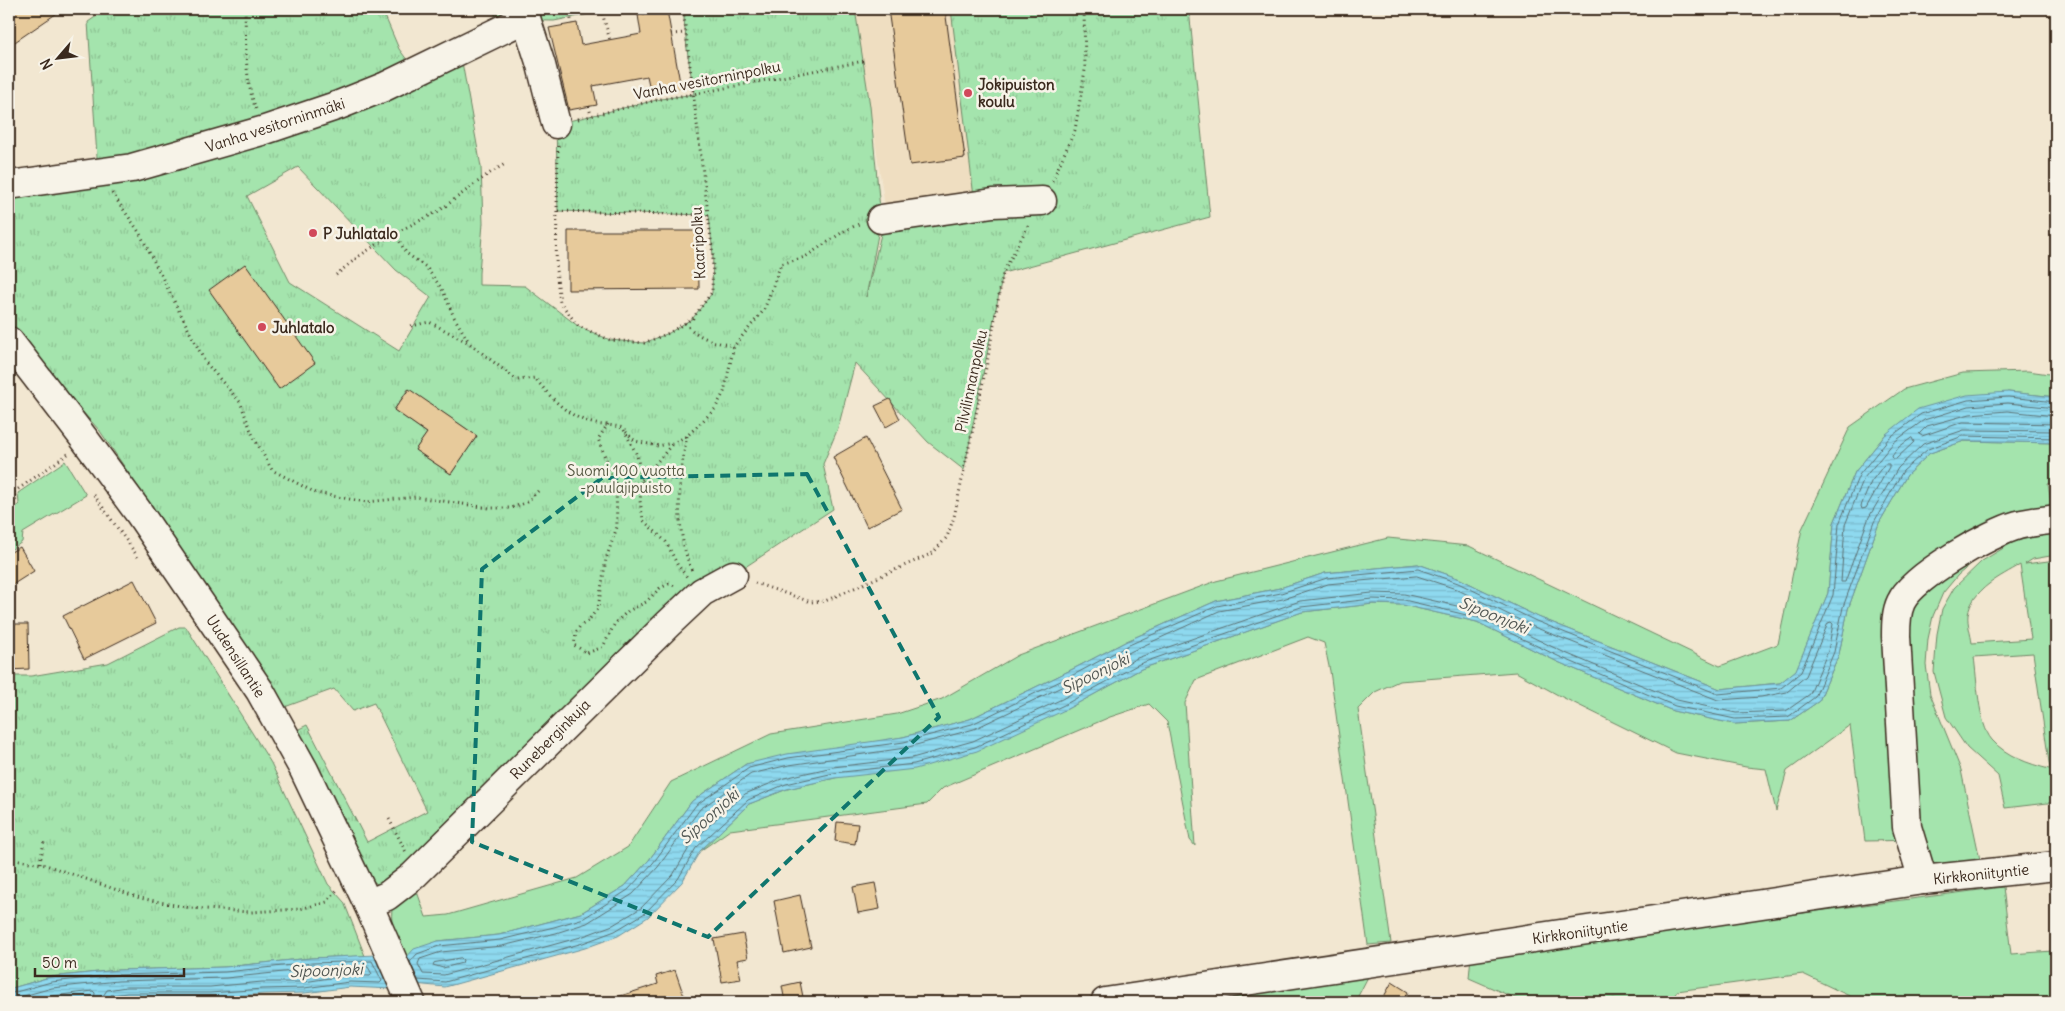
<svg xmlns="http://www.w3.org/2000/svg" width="2065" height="1011" font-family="Delius,sans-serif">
<defs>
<pattern id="park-tufts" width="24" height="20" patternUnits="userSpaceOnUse" patternTransform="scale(1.25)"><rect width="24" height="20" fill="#a4e4ad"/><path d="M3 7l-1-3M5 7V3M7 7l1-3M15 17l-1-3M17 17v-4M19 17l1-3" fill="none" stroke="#8ec494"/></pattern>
<pattern id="water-rules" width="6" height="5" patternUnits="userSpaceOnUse" patternTransform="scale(1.25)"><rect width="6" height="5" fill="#8ed9ef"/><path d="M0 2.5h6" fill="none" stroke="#7bbacc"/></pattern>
</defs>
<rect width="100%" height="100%" fill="#f2e7d1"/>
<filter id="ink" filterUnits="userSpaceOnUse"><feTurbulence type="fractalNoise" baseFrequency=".02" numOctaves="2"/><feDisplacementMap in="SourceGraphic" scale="10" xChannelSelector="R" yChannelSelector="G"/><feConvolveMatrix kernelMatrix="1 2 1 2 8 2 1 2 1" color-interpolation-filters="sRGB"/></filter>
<g filter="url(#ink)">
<polygon fill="#efdec1" points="855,9 1070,9 1038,193 886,213"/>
<g fill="#a4e4ad" stroke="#708766" fill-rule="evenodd">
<path d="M2028 371 2056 375V397L2008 392 1886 434 1855 472 1834 523 1828 593 1796 671 1780 683 1720 689 1538 617 1460 579 1418 564 1325 573 1280 588 1216 601 1127 641 1075 668 970 719 903 737 746 764 692 801 649 860 625 886 581 913 499 935 438 941 404 960C396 942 390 928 392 908L415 886 426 917 448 915 577 878 628 847 671 782 771 734 897 714 942 699 1018 655 1216 581 1388 538 1469 546 1720 666 1778 644 1802 529 1850 427 1904 389 1963 373Z"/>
<polygon points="1964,441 2056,443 2056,482 2048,484 2052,508 1997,542 1958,575 1943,593 1933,616 1928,639 1926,665 1930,694 1961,770 1983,874 1937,879 1924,840 1865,841 1850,725 1787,771 1776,811 1766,769 1746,767 1676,753 1558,695 1516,672 1399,681 1375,692 1358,709 1391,943 1368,945 1330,671 1324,643 1308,637 1196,680 1185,703 1195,846 1190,840 1167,722 1149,704 1110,717 943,788 927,804 730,830 700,851 749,804 787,789 835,778 1067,709 1141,669 1302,612 1373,604 1403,605 1477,622 1558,662 1673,711 1734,724 1790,721 1819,701 1839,654 1848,609 1879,523 1907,475 1930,453"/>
<polygon points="65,461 86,495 23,533 22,542 9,551 9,513 19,504 18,493"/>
<path d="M2056 533V555L2033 559 2025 564 2056 560V768L2053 769 2056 770V802L2005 808 1998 776 1967 748 1946 717 1934 672 1937 634 1942 609 1954 588 1982 561 2015 541ZM2020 565 2031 639 1972 643C1971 635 1967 623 1968 615 1971 590 2001 576 2020 565ZM2033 653 2050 769H2049C2029 764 2006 756 1992 740 1978 724 1977 678 1974 657Z"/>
<polygon points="2003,887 2011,954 2053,951 2056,1002 1862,1002 1803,974 1677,991 1671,1002 1620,1002 1612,999 1610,1002 1524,1002 1469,978 1471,956"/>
<polygon points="1371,971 1355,1002 1151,1002"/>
</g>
<g fill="url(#park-tufts)" stroke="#708766" fill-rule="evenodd">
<path d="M107 9H382L399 49 416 72 460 51 481 167 483 223 479 273V285L525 286 578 326 610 340 644 343 669 333 693 318 712 293 713 255 709 215 558 211 556 124 661 99 694 94 687 49 683 9H855L870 106 881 219 866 297 886 213 974 197 951 9H1189L1210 217 1003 273 964 470 928 442 855 363 838 428 823 464 833 509 733 575 383 888 370 879 297 730 307 725 367 842 427 811 374 703 353 711 334 689 282 708 223 612 100 431 39 364 9 325V196L98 172 88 22ZM298 167 396 270 431 297 399 351 290 282 247 196ZM408 389 477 436 451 474 415 450 427 433 394 410Z"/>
<polygon points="493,9 615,9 554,21 497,20"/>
<polygon points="179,627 186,627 271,763 328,884 344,902 365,956 311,958 225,967 118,970 50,977 9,989 9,676 31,676 108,663"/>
</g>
<g fill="url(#water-rules)" stroke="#6d939b">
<polygon points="2008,392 2056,397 2056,443 1964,441 1930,453 1907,475 1879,523 1848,609 1839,654 1819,701 1790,721 1734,724 1673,711 1558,662 1477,622 1403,605 1373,604 1302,612 1141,669 1067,709 977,751 915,769 835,778 787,789 749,804 700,851 682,882 648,917 618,936 585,948 445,987 414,984 404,960 414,949 438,941 499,935 581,913 625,886 649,860 692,801 746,764 787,754 903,737 970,719 1075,668 1127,641 1216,601 1280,588 1325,573 1418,564 1460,579 1538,617 1720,689 1780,683 1796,670 1828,593 1834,523 1855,472 1886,434 1918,409 1967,395"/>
<polygon points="376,955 392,989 350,987 305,993 263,994 211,998 127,998 92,1002 9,1002 9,989 50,977 118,970 225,967 311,958"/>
</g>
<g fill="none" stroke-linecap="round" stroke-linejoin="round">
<g stroke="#5c7072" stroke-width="1">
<polyline points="2056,402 2008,397 1968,400 1921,414 1889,438 1859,475 1839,524 1833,595 1801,672 1781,688 1718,694 1536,621 1458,583 1418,569 1327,578 1281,593 1217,606 1129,645 1077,673 972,724 904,742 788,758 749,768 696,805 653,863 628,890 584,918 554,927 500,940 439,946 417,954 410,962 418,980 445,982 583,943 615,931 645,913 678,879 696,848 748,800 786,784 834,773 914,764 975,747 1064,705 1139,664 1301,607 1372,599 1404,600 1479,618 1560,657 1675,706 1735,719 1788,717 1815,697 1834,652 1843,607 1874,522 1903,471 1928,449 1963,436 2056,438"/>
<polyline points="2056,408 2008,403 1969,406 1924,420 1894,442 1864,478 1845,525 1841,582 1845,582 1869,517 1898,468 1923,444 1964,430 2056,431"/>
<polyline points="2056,416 2007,411 1970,414 1927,426 1919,434 1922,436 1963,422 2056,424"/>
<polygon points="1912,438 1914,442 1896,459 1893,459 1892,456 1899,447"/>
<polygon points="1885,464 1889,464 1889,467 1866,508 1862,509 1861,506 1871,482"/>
<polygon points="1417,576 1456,589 1534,627 1718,700 1761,697 1787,692 1806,676 1828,623 1831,622 1833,624 1828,651 1810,694 1786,711 1736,713 1677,700 1563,652 1479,611 1404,594 1372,593 1300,601 1137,658 1062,699 973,741 912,758 833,767 784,778 745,794 719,816 692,843 673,875 641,908 613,925 581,937 444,975 423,974 418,964 420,959 441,952 502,946 556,933 587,923 633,894 658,867 700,809 751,774 789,765 905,748 974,729 1080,678 1132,651 1219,611 1283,599 1328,584"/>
<polygon points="461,958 463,960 462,963 443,968 433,965 434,963"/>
<polyline points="9,994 51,982 118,975 225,972 312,963 372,961 382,981 380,983 350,982 304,988 262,989 210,993 127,993 111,995 108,1002"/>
<polyline points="9,1000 52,988 118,981 226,978 312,969 368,967 372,974 370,976 349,975 304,982 262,982 210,987 126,987 107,990 103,996 102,1002"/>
<polyline points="31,1002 53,996 93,991 95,993 94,1002"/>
</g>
</g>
<g fill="#e7ca9b" stroke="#3b2a1e">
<polygon points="9,9 63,9 9,46"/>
<polygon points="888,9 945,9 965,158 910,165"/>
<polygon points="667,10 681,88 651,94 647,76 593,86 597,105 569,110 549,28 577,23 581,45 641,34 638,15"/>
<polygon points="568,231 698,231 699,289 568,290"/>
<polygon points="245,264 315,363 279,389 209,290"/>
<polygon points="409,389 477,436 451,474 415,450 427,433 394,410"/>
<polygon points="890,399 900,419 886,427 875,406"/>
<polygon points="866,438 902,509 867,527 833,457"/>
<polygon points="20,547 34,571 9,587 9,553"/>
<polygon points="134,580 156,623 84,659 63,616"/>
<polygon points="9,624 28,624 29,669 9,670"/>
<polygon points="837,822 858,824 855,844 835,841"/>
<polygon points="875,883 880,909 858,913 853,887"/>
<polygon points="800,895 811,947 784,953 774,901"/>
<polygon points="743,934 748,958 737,960 741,979 722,982 714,939"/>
<polygon points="675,970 686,1002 612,1002 611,999 658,984 656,976"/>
<polygon points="800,982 804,1002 785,1002 782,986"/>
<polygon points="1392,982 1408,992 1402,1002 1381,1002"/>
</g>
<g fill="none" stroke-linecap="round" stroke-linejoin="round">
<g stroke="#3b2a1e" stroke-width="31">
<g id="minor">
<polyline points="523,9 541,65 556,124"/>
<polyline points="9,185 132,168 265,130 339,105 384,87 526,18"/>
<polyline points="881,219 993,203 1042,201"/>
<polyline points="9,341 86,441 139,513 260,691 304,770 368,904 411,1002"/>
<path d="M1923 880 1907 827 1896 636C1896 625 1896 612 1901 602 1913 576 1990 533 2018 525 2030 522 2044 521 2056 519"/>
<polyline points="368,904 387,896 413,876 668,624 702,592 733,575"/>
<polyline points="1105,1002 1923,880 2056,866"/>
</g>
</g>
<g stroke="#3b2a1e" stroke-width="3" stroke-dasharray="1 4" stroke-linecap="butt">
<path d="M245 9C246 41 244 79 256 109"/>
<polyline points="569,9 572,24"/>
<polyline points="601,9 610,40"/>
<polyline points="644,9 645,14"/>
<polyline points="549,12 563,9"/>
<polyline points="671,34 685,33"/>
<polyline points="589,106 591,116"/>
<polyline points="578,119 661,99 694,94 864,61"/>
<polyline points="558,146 556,270 560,302 578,326 610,340 644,343 669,333 693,318 712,292 713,255 683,9"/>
<polyline points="1052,181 1075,130 1085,70 1084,9"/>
<polyline points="112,193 139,232 205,362 240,402 253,436 272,470 316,493 366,502 416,497 489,508 512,508 527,502 539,490"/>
<polyline points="558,211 709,215"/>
<polyline points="395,233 406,253 426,267 442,289 454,317 469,342"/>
<polyline points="336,275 359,256 395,233 439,211 487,175 505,164"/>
<path d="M685 323C697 338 716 343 734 346"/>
<path d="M411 326 429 322 437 326 469 343 517 380 535 378C551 398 567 416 592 423 602 426 610 424 623 428L637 455 642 481 640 501 643 520 666 542 678 566 687 577"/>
<polyline points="608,424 598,439 616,484 617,527 606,559 598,608 588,621 580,626 576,632 574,645 587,653 603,647 615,623 628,611 646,602 660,588 669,584 675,586"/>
<polyline points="626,432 635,441 658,446 673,443 687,436 715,409 724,392 734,346 764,310 781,264 805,257 846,230 859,224"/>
<path d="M687 436C678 481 674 528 692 571"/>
<polyline points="642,480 673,443"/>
<polyline points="9,487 14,492 16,502 9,511"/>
<polyline points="14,492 68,454"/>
<polyline points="94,495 138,557"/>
<polyline points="755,583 811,602 825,601 933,553 947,537 954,517 987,363 1003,273 1029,224"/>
<polyline points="389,819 406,852"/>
<polyline points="9,858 46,865 140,898 190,908 251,912 300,909 327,902 337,890"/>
<polyline points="40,863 44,842"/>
</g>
<use href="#minor" stroke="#f7f3e8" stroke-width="28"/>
</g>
</g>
<path fill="none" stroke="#0f766e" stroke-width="4" stroke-dasharray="10 6" stroke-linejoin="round" d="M807 474 939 717 708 937 472 842 482 569 602 478Z"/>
<g fill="#d1495b" stroke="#f7f3e8" stroke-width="2">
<circle cx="968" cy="93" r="5"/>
<circle cx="313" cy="233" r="5"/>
<circle cx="262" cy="327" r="5"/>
</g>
<g text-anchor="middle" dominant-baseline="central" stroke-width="5" stroke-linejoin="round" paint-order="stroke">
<g font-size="15" fill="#3b2a1e" stroke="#f7f3e8">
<text transform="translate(707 80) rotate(-11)">Vanha vesitorninpolku</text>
<text transform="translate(275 125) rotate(-18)">Vanha vesitorninmäki</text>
<text transform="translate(698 243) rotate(-93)">Kaaripolku</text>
<text transform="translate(971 381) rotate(-78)">Pilvilinnanpolku</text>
<text transform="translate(236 656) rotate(57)">Uudensillantie</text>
<text transform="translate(550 739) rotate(-45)">Runeberginkuja</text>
<text transform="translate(1981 874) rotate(-6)">Kirkkoniityntie</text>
<text transform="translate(1580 932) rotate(-8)">Kirkkoniityntie</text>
</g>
<g font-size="15" font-weight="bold" fill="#3b2a1e" stroke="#f7f3e8" text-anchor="start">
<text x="978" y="84">Jokipuiston<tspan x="978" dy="17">koulu</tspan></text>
<text x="323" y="233">P Juhlatalo</text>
<text x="272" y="327">Juhlatalo</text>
</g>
<g font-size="15" fill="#555842" stroke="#f7f3e8">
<text x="626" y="470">Suomi 100 vuotta<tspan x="626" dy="17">-puulajipuisto</tspan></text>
</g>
<g font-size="16" font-style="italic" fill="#505652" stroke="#f7f3e8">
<text transform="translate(1494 615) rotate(22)">Sipoonjoki</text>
<text transform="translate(1095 673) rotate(-26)">Sipoonjoki</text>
<text transform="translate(709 816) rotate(-42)">Sipoonjoki</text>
<text transform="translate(326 970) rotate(-2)">Sipoonjoki</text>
</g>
</g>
<rect width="2065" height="1011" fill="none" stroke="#f7f3e8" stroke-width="30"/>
<rect x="15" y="15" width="2035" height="981" fill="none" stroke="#3b2a1e" stroke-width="2" filter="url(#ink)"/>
<g transform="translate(58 58) rotate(242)" stroke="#f7f3e8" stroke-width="4" paint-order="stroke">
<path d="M0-4L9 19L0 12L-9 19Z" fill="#3b2a1e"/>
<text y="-8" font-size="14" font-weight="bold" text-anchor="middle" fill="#3b2a1e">N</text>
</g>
<path d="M35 968v8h149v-8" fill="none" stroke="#3b2a1e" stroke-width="2.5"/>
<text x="42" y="968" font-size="15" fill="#3b2a1e" stroke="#f7f3e8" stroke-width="4" paint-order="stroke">50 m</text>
</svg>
